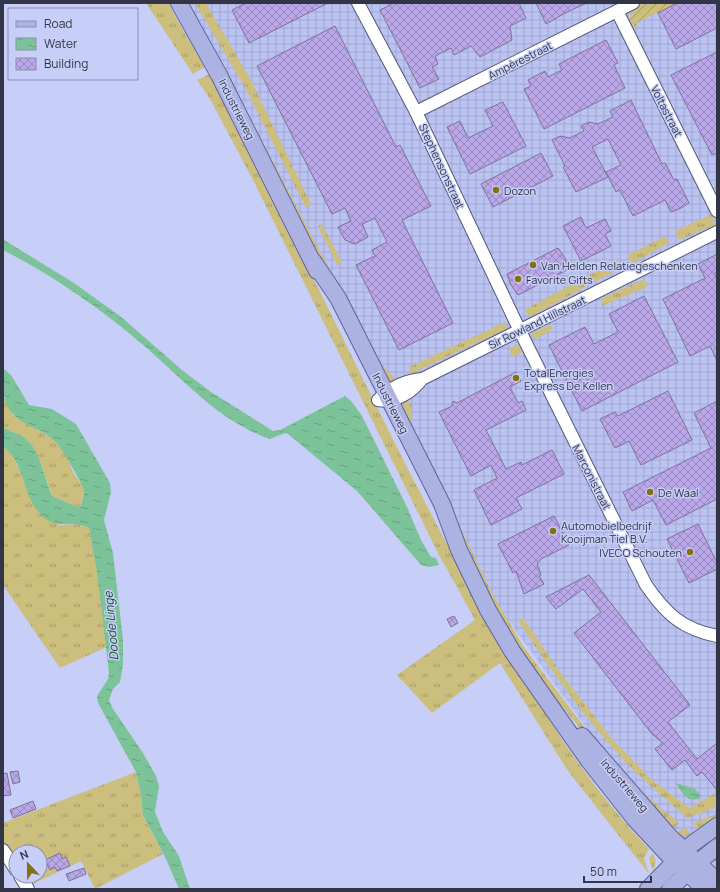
<svg xmlns="http://www.w3.org/2000/svg" width="720" height="892" font-family="Manrope,sans-serif">
<defs>
<pattern id="industrial-grid" width="8" height="8" patternUnits="userSpaceOnUse"><rect width="8" height="8" fill="#bbc3f2"/><path d="M0 4h8M4 0v8" fill="none" stroke="#a1a8d1"/></pattern>
<pattern id="grass-tufts" width="24" height="20" patternUnits="userSpaceOnUse"><rect width="24" height="20" fill="#ccbe7d"/><path d="M3 7l-1-3M5 7V3M7 7l1-3M15 17l-1-3M17 17v-4M19 17l1-3" fill="none" stroke="#a69b68"/></pattern>
<pattern id="garden-furrows" width="10" height="10" patternUnits="userSpaceOnUse"><rect width="10" height="10" fill="#ccbe7d"/><path d="M-1 1l2-2M0 10L10 0M9 11l2-2" fill="none" stroke="#a69b68"/></pattern>
<pattern id="water-ripples" width="26" height="14" patternUnits="userSpaceOnUse"><rect width="26" height="14" fill="#7dc399"/><path d="M2 4q2-2 4 0t4 0M15 11q2-2 4 0t4 0" fill="none" stroke="#679f7f"/></pattern>
<pattern id="building-cross-hatch" width="8" height="8" patternUnits="userSpaceOnUse"><rect width="8" height="8" fill="#baa7e9"/><path d="M0 0l8 8M0 8l8-8" fill="none" stroke="#9889bf"/></pattern>
</defs>
<rect width="100%" height="100%" fill="#c7cef7"/>
<polygon fill="url(#industrial-grid)" points="188,3 717,3 717,873 610,760 497,605"/>
<g fill="url(#grass-tufts)">
<path d="M146 3H169C179 26 193 45 205 67L193 74Z"/>
<polygon points="195,3 206,3 252,82 311,204 306,208 243,84"/>
<polygon points="222,64 373,353 387,371 396,379 390,381 383,378 317,253"/>
<path d="M209 74C234 116 254 162 277 206 349 347 415 492 494 629 539 707 587 784 649 849L644 858 649 874 568 771 500 663 432 713 397 675 475 620 438 553 253 180 210 99 197 80Z"/>
<polygon points="712,214 715,225 679,240 675,231"/>
<polygon points="322,224 342,263 337,265 318,226"/>
<polygon points="665,236 669,243 631,264 628,255"/>
<polygon points="617,260 619,269 530,317 524,310"/>
<polygon points="644,279 647,287 602,306 602,298"/>
<polygon points="505,322 507,329 410,374 409,367"/>
<polygon points="551,325 553,329 534,340 532,332"/>
<polygon points="518,344 522,352 512,357 509,349"/>
<path d="M3 395 13 415 55 440 65 453 74 474 83 486 84 491 81 506 77 507 52 496C46 480 39 449 26 439 19 433 10 432 3 427Z"/>
<polygon points="407,400 412,406 412,425 450,501 459,525 492,593 523,646 601,749 637,788 679,823 669,833 547,689 504,624 401,410"/>
<path d="M3 446 11 453 21 473 33 503 59 525 79 524 89 528C99 567 103 608 107 647L60 668 3 585Z"/>
<path d="M523 618 560 672 613 740 650 778 689 808 717 792V807L687 818C665 798 641 779 620 756 582 715 550 668 518 621Z"/>
<polygon points="136,772 141,795 143,815 163,854 95,889 81,861 29,886 24,876 40,876 40,852 16,852 16,859 12,852 3,843 3,823"/>
<polygon points="717,814 717,818 698,829 693,823"/>
<polygon points="684,828 692,834 683,836 676,833"/>
<polygon points="653,853 656,862 653,871 649,858"/>
</g>
<polygon fill="url(#garden-furrows)" points="643,3 647,5 651,3 677,3 636,23 638,28 631,26 630,15 636,7"/>
<g fill="url(#water-ripples)">
<path d="M4 240 74 283 120 316 182 370 211 392 273 431 280 430 345 396 352 402 362 416 407 507 421 540 431 557 436 558 439 565 429 567 421 565 357 491 288 434 285 433 270 439C218 421 183 379 142 344 100 308 52 275 3 250Z"/>
<path d="M3 368 11 375 29 405 52 409 76 424 110 483 111 492 104 520 113 553 123 640V665L120 682 113 689 109 700 113 709 143 753 156 776 159 786 155 812 163 832 179 856 190 889H179L165 857 143 815 141 795 136 772 98 703 97 696 108 679 109 673 97 572 89 528C74 520 60 528 47 520 22 503 27 464 3 446V427C10 432 19 433 26 439 40 450 45 480 52 496L77 507 81 506C82 501 84 496 84 491 84 486 60 445 55 441 43 430 25 426 14 415 1 403 3 384 3 368Z"/>
<path d="M676 783 694 788 700 794V798C687 804 682 793 676 783Z"/>
</g>
<g fill="url(#building-cross-hatch)" stroke="#7c7297">
<polygon points="246,3 328,3 249,43 232,10"/>
<polygon points="394,3 519,3 526,18 510,26 512,40 480,57 471,46 454,55 451,48 435,56 438,64 432,67 439,79 420,88 380,10"/>
<polygon points="536,3 587,3 569,11 546,24"/>
<polygon points="677,3 717,3 717,28 676,49 658,13"/>
<polygon points="335,26 396,147 400,145 431,206 402,220 453,323 399,350 356,265 375,256 372,250 387,242 375,218 362,224 368,237 355,244 345,240 338,227 351,221 345,208 332,214 257,66"/>
<polygon points="606,40 618,63 614,65 625,88 544,129 524,89 531,86 528,80 545,71 548,77 562,70 559,64"/>
<polygon points="717,52 717,153 712,155 671,75"/>
<polygon points="631,100 662,164 665,163 674,180 677,179 689,203 681,208 671,212 665,200 633,216 620,190 616,192 606,172 621,165 608,139 592,147 608,177 576,192 563,167 565,166 552,140 560,136 570,138 584,131 581,126 589,122 598,124 613,117 610,111"/>
<polygon points="503,102 526,146 470,174 447,127 460,121 468,138 493,126 485,110"/>
<polygon points="541,153 553,176 493,207 481,184"/>
<polygon points="581,217 586,228 605,219 611,231 605,234 611,246 581,261 563,226"/>
<polygon points="558,248 565,258 569,269 518,295 511,285 507,274"/>
<polygon points="717,254 717,272 714,274 717,279 717,361 710,346 690,356 663,299 705,278 698,264"/>
<polygon points="644,296 678,362 582,411 549,345 585,327 594,344 618,332 609,314"/>
<polygon points="516,372 521,381 510,387 518,403 522,401 526,410 486,430 506,469 521,462 522,465 552,450 564,474 516,498 522,509 491,525 474,490 497,478 491,465 471,476 439,412 452,406 453,401 457,403"/>
<polygon points="668,391 692,440 641,465 629,441 615,448 600,419 615,412 618,416"/>
<polygon points="717,401 717,499 666,525 653,500 632,511 623,492 711,448 694,413"/>
<polygon points="554,516 569,545 541,559 537,564 541,575 539,576 544,584 524,594 516,571 513,573 498,544"/>
<polygon points="698,524 717,563 717,569 689,583 667,539"/>
<polygon points="589,575 690,705 668,722 697,759 717,743 717,790 702,772 697,776 685,760 672,770 655,749 663,743 652,734 574,633 601,612 583,589 556,609 546,597"/>
<polygon points="454,616 458,623 451,627 447,619"/>
<polygon points="18,771 20,782 13,784 10,772"/>
<polygon points="7,773 11,795 3,796 3,774"/>
<polygon points="33,801 36,809 13,818 10,810"/>
<polygon points="60,853 62,859 66,857 70,866 57,871 55,867 50,870 45,860"/>
<polygon points="84,868 86,874 69,881 66,874"/>
</g>
<g fill="none" stroke-linecap="round" stroke-linejoin="round">
<g stroke="#53587b" stroke-width="14">
<g id="minor">
<path d="M358 3 416 112 520 331 646 585C666 614 682 629 717 636"/>
<polyline points="617,11 717,211"/>
<polyline points="416,112 633,3"/>
<path d="M422 379C412 392 396 403 378 400 389 388 406 380 422 379L717 232"/>
<polyline points="3,850 16,870"/>
<polyline points="20,876 28,889"/>
</g>
</g>
<g stroke="#5e649d" stroke-width="18">
<g id="major">
<polyline points="179,3 219,75 317,271"/>
<polyline points="313,261 338,298 442,504 459,550 488,610 512,651 589,761 634,818 674,861 705,889"/>
<polyline points="582,736 669,836 717,881"/>
<polyline points="648,889 692,844 717,826"/>
<polyline points="670,889 697,863 717,847"/>
</g>
</g>
<use href="#minor" stroke="#fff" stroke-width="12"/>
<use href="#major" stroke="#acb2e1" stroke-width="16"/>
</g>
<g fill="#837010" stroke="#c7cef7" stroke-width="1.5">
<circle cx="496" cy="190" r="4"/>
<circle cx="533" cy="265" r="4"/>
<circle cx="518" cy="279" r="4"/>
<circle cx="516" cy="378" r="4"/>
<circle cx="650" cy="492" r="4"/>
<circle cx="553" cy="531" r="4"/>
<circle cx="690" cy="552" r="4"/>
</g>
<g text-anchor="middle" dominant-baseline="central" stroke-width="3" stroke-linejoin="round" paint-order="stroke">
<g font-size="11" fill="#323545" stroke="#c7cef7">
<text transform="translate(520 60) rotate(-27)">Ampèrestraat</text>
<text transform="translate(237 109) rotate(63)">Industrieweg</text>
<text transform="translate(667 111) rotate(63)">Voltastraat</text>
<text transform="translate(442 166) rotate(65)">Stephensonstraat</text>
<text transform="translate(537 322) rotate(-26)">Sir Rowland Hillstraat</text>
<text transform="translate(391 403) rotate(63)">Industrieweg</text>
<text transform="translate(592 477) rotate(63)">Marconistraat</text>
<text transform="translate(625 785) rotate(49)">Industrieweg</text>
</g>
<g font-size="11" fill="#323545" stroke="#c7cef7" text-anchor="start">
<text x="504" y="190">Dozon</text>
<text x="541" y="265">Van Helden Relatiegeschenken</text>
<text x="526" y="279">Favorite Gifts</text>
<text x="524" y="372">TotalEnergies<tspan x="524" dy="13">Express De Kellen</tspan></text>
<text x="658" y="492">De Waal</text>
<text x="561" y="525">Automobielbedrijf<tspan x="561" dy="13">Kooijman Tiel B.V.</tspan></text>
<text x="682" y="552" text-anchor="end">IVECO Schouten</text>
</g>
<g font-size="12" font-style="italic" fill="#164c30" stroke="#c7cef7">
<text transform="translate(111 626) rotate(-95)">Doode Linge</text>
</g>
</g>
<rect width="720" height="892" fill="none" stroke="#323545" stroke-width="8"/>
<rect x="8" y="8" width="130" height="72" fill="#c7cef7" stroke="#8b91b0"/>
<rect x="16" y="21" width="20" height="6" fill="#acb2e1" stroke="#8b91b0"/>
<text x="44" y="28" font-size="12" fill="#323545">Road</text>
<rect x="16" y="38" width="20" height="12" fill="url(#water-ripples)" stroke="#8b91b0"/>
<text x="44" y="48" font-size="12" fill="#323545">Water</text>
<rect x="16" y="58" width="20" height="12" fill="url(#building-cross-hatch)" stroke="#8b91b0"/>
<text x="44" y="68" font-size="12" fill="#323545">Building</text>
<g transform="translate(28 864) rotate(338)"><circle r="19" fill="#c7cef7" stroke="#8b91b0"/>
<path d="M0-3L7 15L0 10L-7 15Z" fill="#837010"/>
<text y="-6" font-size="11" font-weight="bold" text-anchor="middle" fill="#323545">N</text>
</g>
<path d="M584 876v6h67v-6" fill="none" stroke="#323545" stroke-width="2"/>
<text x="590" y="876" font-size="12" fill="#323545" stroke="#c7cef7" stroke-width="3" paint-order="stroke">50 m</text>
</svg>
